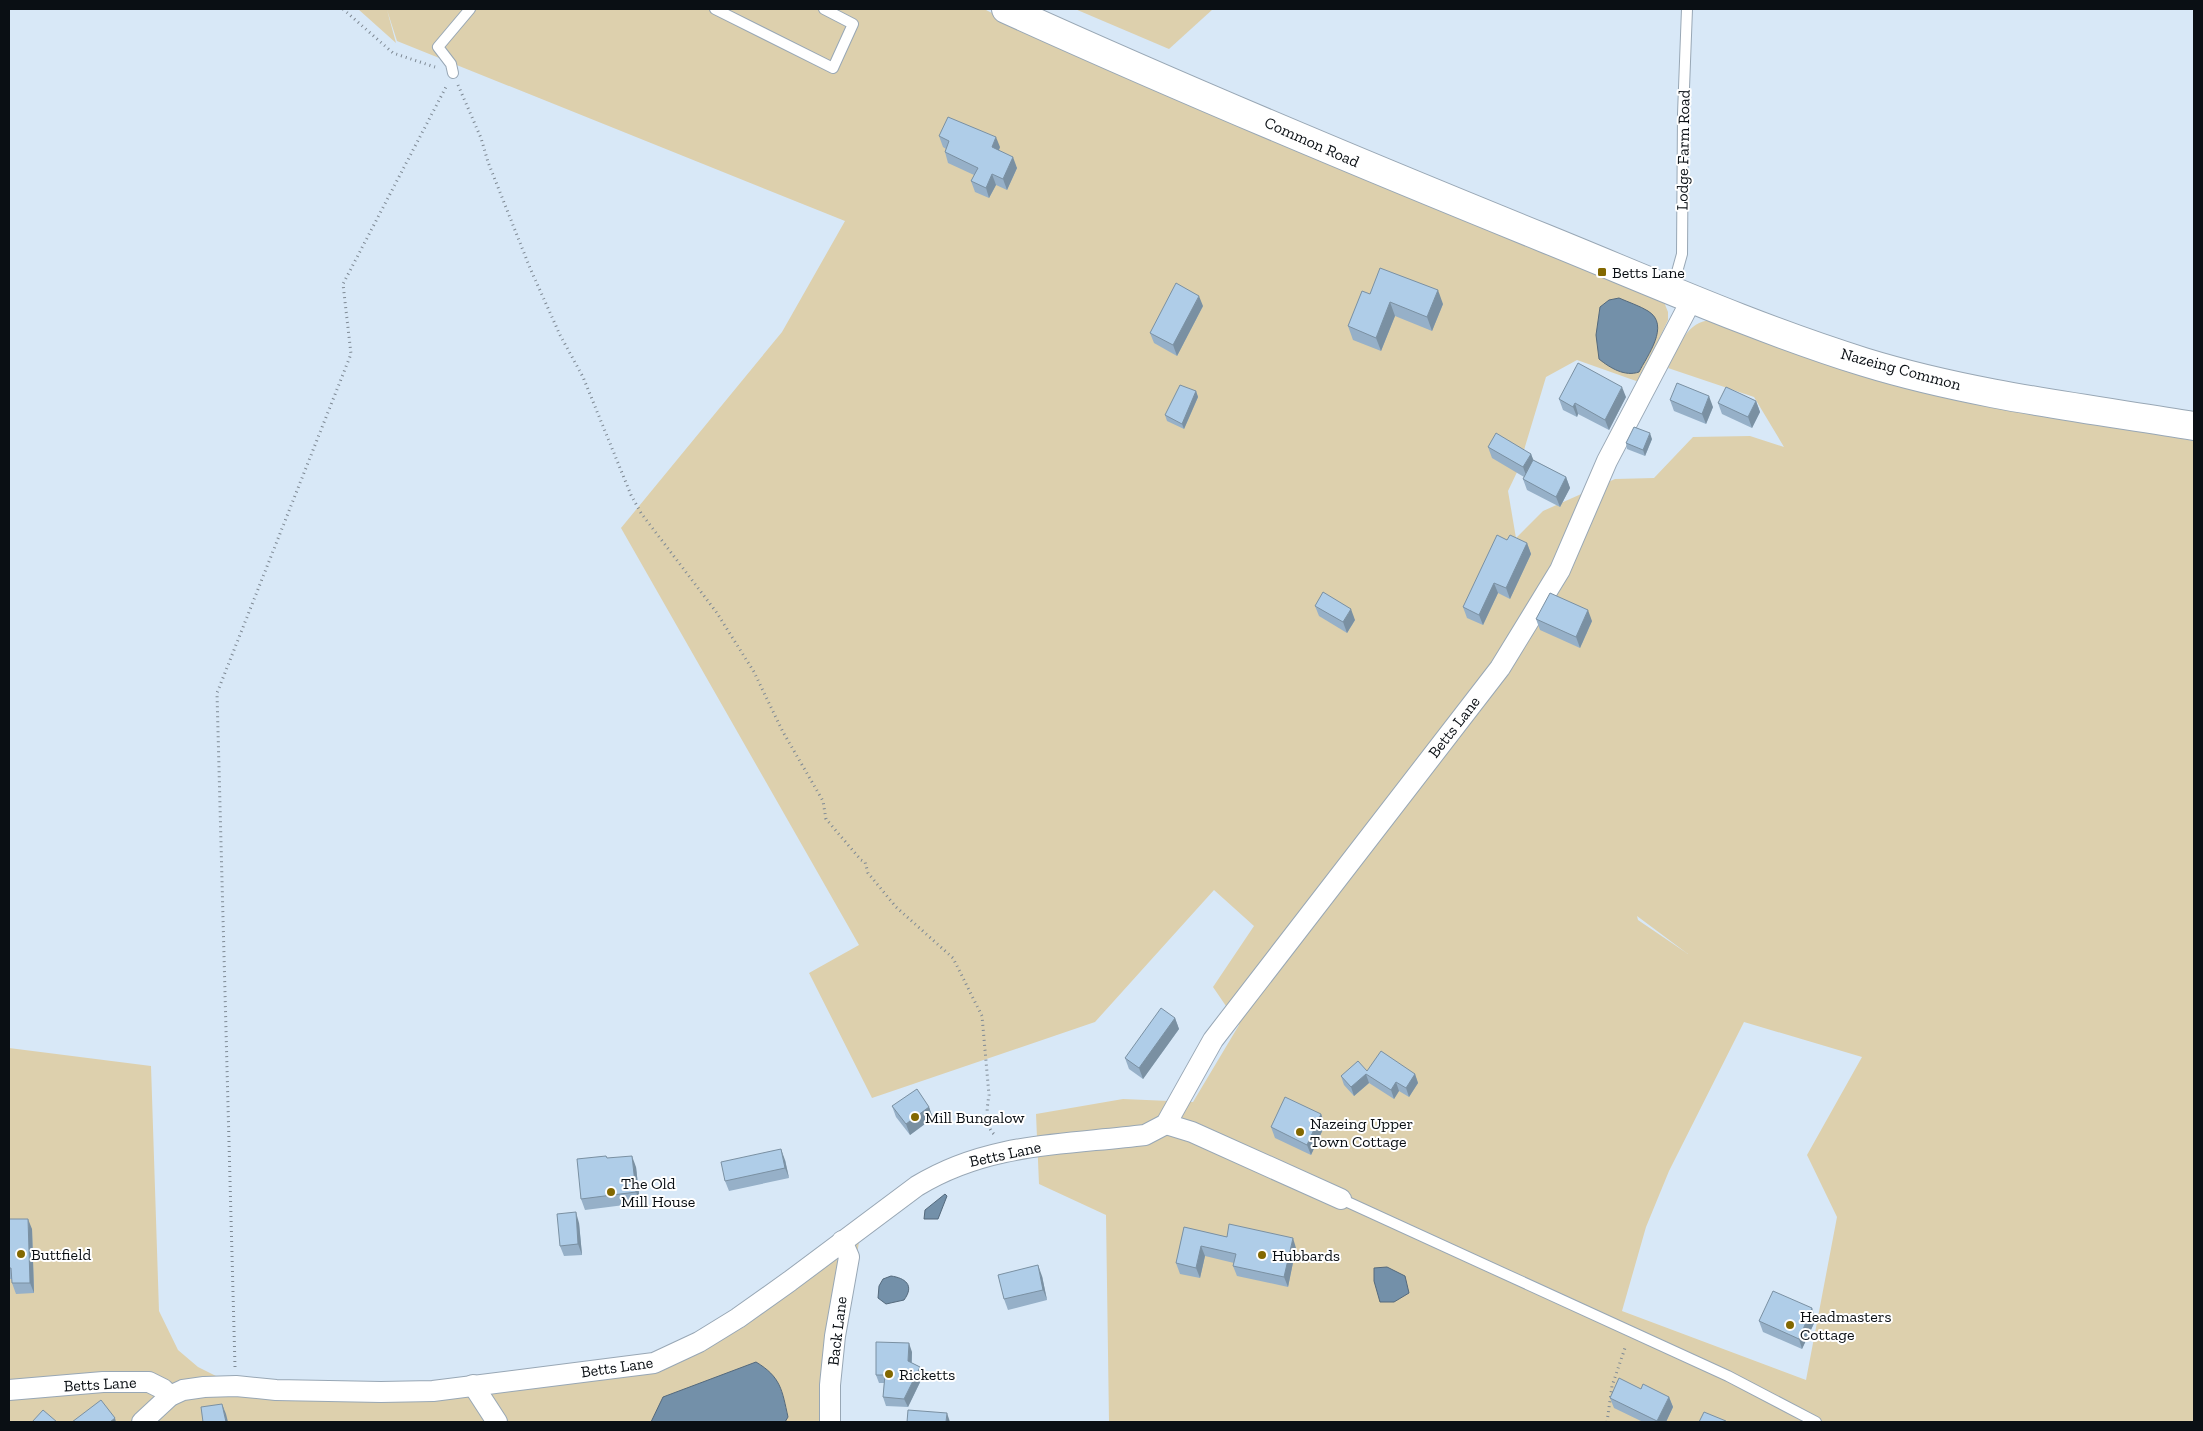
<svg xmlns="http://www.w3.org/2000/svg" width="2203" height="1431" font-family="'Zilla Slab',serif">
<rect width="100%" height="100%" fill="#d8e8f7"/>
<g fill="#ddd0ad" fill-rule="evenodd">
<path d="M358 9H984L1008 21 1664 302 1668 312V320L1639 382 1577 360 1546 377 1518 470 1508 491 1516 538 1543 511 1615 479 1654 478 1693 437 1750 436 1784 447 1754 397 1668 368C1678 348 1686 321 1712 320L1991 404 2194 441V1422H1109L1106 1215 1039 1184 1036 1114 1123 1099 1193 1102 1239 1025 1213 987 1254 926 1214 890 1095 1022 872 1098 809 973 859 945 621 528 782 332 845 221 397 41 387 10 396 43ZM1637 916 1688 954 1638 920ZM1744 1022 1862 1057 1807 1155 1837 1217 1806 1380 1622 1311 1646 1227 1669 1171Z"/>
<polygon points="1075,9 1213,9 1169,49"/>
<path d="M9 1048 151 1066 159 1311 178 1350 198 1367 236 1386 323 1391 654 1363 861 1231C850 1294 837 1358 837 1422H9Z"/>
</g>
<g fill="#7390a9" stroke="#54697c">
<path d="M1619 298C1628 302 1640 306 1648 311 1671 325 1647 356 1639 372 1625 377 1610 368 1599 359L1596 335 1600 307 1609 300Z"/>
<polygon points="945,1194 947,1196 938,1219 924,1219 925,1210"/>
<polygon points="1387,1267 1405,1276 1409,1293 1394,1302 1380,1302 1374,1281 1374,1268"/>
<path d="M891 1276C905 1278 915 1285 904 1300L886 1304 878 1298 879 1286 883 1279Z"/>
<path d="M756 1362C781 1377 782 1390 788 1417L785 1422H651L663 1397Z"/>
</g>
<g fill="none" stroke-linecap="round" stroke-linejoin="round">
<g stroke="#98a7b5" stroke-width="12">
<g id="lane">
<polyline points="715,9 833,68 853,24 824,9"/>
<polyline points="453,73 451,64 438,47 470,9"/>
<polyline points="1672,290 1682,254 1683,114 1687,9"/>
<polyline points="1341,1199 1728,1376 1816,1422"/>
</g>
</g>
<g stroke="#98a7b5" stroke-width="22">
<g id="street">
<polyline points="1166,1124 1192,1132 1341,1199"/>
<polyline points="473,1385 497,1422"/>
<polyline points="9,1390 103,1382 149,1382 163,1389 170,1396"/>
<path d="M142 1422 170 1396 183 1390 204 1387 236 1386 276 1390 381 1392 433 1391 654 1363 699 1342 738 1318 790 1281 917 1186C989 1142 1065 1145 1145 1135L1166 1124 1213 1040 1500 668 1560 570 1607 461 1692 299"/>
<polyline points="830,1422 830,1385 835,1336 849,1257 842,1241"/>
</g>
</g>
<g stroke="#98a7b5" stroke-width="30">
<path id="secondary" d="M1006 9C1184 90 1364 165 1544 238 1650 281 1755 328 1864 362 1971 395 2084 408 2194 426"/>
</g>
<g stroke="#7e8994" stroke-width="3" stroke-dasharray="1 4" stroke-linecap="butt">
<polyline points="343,9 393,53 435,67"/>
<path d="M458 85 481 138 488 162 530 268 560 335 583 377 631 495 641 513 717 613 754 672 783 732 823 801 826 819 861 860 865 862 868 873 896 907 953 958 982 1016 989 1095C987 1108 984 1126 995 1135"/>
<polyline points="235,1367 217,693 351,354 343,284 447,85"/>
<polyline points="1607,1422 1612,1386 1626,1345"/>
</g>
<use href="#lane" stroke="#fff" stroke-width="10"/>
<use href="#street" stroke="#fff" stroke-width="20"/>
<use href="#secondary" stroke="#fff" stroke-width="28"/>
</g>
<g fill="#96b0c8">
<polygon points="939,136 1000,147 999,150 1017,168 1007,190 996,185 989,198 975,192 971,181 974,175 948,163 945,152 946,149 943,147"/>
<polygon points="1370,294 1443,304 1432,331 1395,316 1381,351 1353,340 1348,326"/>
<polygon points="1203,306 1177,356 1154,343 1150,333"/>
<polygon points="1196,391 1198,397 1184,429 1167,421 1165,415"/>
<polygon points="1626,397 1609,430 1578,414 1577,417 1563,410 1559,399"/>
<polygon points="1670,400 1713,407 1706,424 1674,411"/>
<polygon points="1756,401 1760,412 1752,428 1722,414 1718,403"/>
<polygon points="1652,439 1645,456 1627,449 1626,443"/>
<polygon points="1488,447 1531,454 1533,460 1566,477 1570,488 1560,507 1527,490 1523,479 1524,477 1492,458"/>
<polygon points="1507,540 1527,543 1531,554 1510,599 1498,593 1483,625 1467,618 1463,607"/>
<polygon points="1315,606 1355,620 1347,633 1319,616"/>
<polygon points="1536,619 1592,621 1580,648 1540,630"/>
<polygon points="1175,1018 1179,1029 1143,1079 1129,1069 1125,1058"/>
<polygon points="1367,1071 1415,1074 1418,1083 1409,1097 1399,1091 1394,1099 1369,1083 1354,1096 1344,1085 1341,1076"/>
<polygon points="892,1106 929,1107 933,1118 910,1135 896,1117"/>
<polygon points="1321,1114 1325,1125 1311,1155 1275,1138 1271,1127"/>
<polygon points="606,1156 607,1158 636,1167 640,1203 585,1210 581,1199"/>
<polygon points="785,1160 789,1178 729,1191 725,1181"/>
<polygon points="9,1219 32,1229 34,1293 16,1294 12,1283 12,1279 9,1279"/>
<polygon points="579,1223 582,1255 564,1256 560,1246"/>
<polygon points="1184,1227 1227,1237 1296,1248 1288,1287 1237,1276 1233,1266 1234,1263 1205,1256 1200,1278 1180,1274 1176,1263"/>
<polygon points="1042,1276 1047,1300 1008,1310 1004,1299"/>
<polygon points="1816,1319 1802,1349 1763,1332 1759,1321"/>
<polygon points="912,1352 912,1363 920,1367 923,1376 908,1407 886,1406 883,1397 884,1383 879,1383 876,1375"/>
<polygon points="1641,1389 1669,1397 1673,1407 1666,1422 1643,1422 1614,1408 1610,1398"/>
</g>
<g fill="#7a90a2">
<polygon points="996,137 1000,147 996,158 992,147"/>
<polygon points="1013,157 1017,168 1007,190 1003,179"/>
<polygon points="992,174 996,185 989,198 986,188"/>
<polygon points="1438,290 1443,304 1432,331 1427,317"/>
<polygon points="1199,296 1203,306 1177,356 1173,345"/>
<polygon points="1390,302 1395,316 1381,351 1376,338"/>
<polygon points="1622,387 1626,397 1609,430 1605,420"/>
<polygon points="1196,391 1198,397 1184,429 1182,424"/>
<polygon points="1709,396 1713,407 1706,424 1702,414"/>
<polygon points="1756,401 1760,412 1752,428 1748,417"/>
<polygon points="1575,403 1578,414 1577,417 1573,407"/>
<polygon points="1650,433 1652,439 1645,456 1643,450"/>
<polygon points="1531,454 1535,464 1527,478 1523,467"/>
<polygon points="1566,477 1570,488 1560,507 1556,497"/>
<polygon points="1527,543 1531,554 1510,599 1506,588"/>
<polygon points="1494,583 1498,593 1483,625 1479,615"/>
<polygon points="1351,609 1355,620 1347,633 1343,622"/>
<polygon points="1588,610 1592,621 1580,648 1576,637"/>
<polygon points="1175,1018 1179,1029 1143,1079 1139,1068"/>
<polygon points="1366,1074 1369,1083 1354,1096 1351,1087"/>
<polygon points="1415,1074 1418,1083 1409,1097 1406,1088"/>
<polygon points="1396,1082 1399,1091 1394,1099 1391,1090"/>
<polygon points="929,1107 933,1118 910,1135 906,1124"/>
<polygon points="1321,1114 1325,1125 1311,1155 1307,1145"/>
<polygon points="781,1149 785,1160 789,1178 785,1168"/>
<polygon points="632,1156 636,1167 640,1203 636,1192"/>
<polygon points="576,1212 579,1223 582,1255 578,1244"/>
<polygon points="28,1219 32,1229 34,1293 30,1283"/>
<polygon points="1293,1238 1296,1248 1288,1287 1284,1277"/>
<polygon points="1201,1246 1205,1256 1200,1278 1196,1268"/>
<polygon points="1038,1265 1042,1276 1047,1300 1043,1290"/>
<polygon points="1812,1308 1816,1319 1802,1349 1799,1339"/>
<polygon points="909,1343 912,1352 911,1370 908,1361"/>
<polygon points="920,1367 923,1376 908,1407 904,1399"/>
<polygon points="1669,1397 1673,1407 1666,1422 1658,1422 1657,1421"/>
<polygon points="222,1404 226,1414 228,1422 226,1422"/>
<polygon points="947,1413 950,1422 946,1422"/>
<polygon points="115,1418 116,1422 110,1422"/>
</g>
<g fill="#afcde8" stroke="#7a90a2">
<polygon points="948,117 996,137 992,147 1013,157 1003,179 992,174 986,188 971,181 978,168 945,152 949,141 939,136"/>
<polygon points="1380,268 1438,290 1427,317 1390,302 1376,338 1348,326 1362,291 1370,294"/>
<polygon points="1176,283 1199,296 1173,345 1150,333"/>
<polygon points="1578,363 1622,387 1605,420 1575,403 1573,407 1559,399"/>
<polygon points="1677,383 1709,396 1702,414 1670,400"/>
<polygon points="1180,385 1196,391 1182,424 1165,415"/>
<polygon points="1726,387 1756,401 1748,417 1718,403"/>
<polygon points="1634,427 1650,433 1643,450 1626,443"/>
<polygon points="1496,433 1531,454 1523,467 1488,447"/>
<polygon points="1533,460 1566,477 1556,497 1523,479"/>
<polygon points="1497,535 1507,540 1510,535 1527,543 1506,588 1494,583 1479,615 1463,607"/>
<polygon points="1323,592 1351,609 1343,622 1315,606"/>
<polygon points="1550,593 1588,610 1576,637 1536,619"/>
<polygon points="1161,1008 1175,1018 1139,1068 1125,1058"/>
<polygon points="1381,1051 1415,1074 1406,1088 1396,1082 1391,1090 1366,1074 1351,1087 1341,1076 1358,1061 1367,1071"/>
<polygon points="917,1089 929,1107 906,1124 892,1106"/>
<polygon points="1285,1097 1321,1114 1307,1145 1271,1127"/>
<polygon points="781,1149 785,1168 725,1181 721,1162"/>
<polygon points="606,1156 607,1158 632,1156 636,1192 581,1199 577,1159"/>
<polygon points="576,1212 578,1244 560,1246 557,1214"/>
<polygon points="9,1219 28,1219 30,1283 12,1283 11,1268 9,1268"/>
<polygon points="1229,1224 1293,1238 1284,1277 1233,1266 1236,1254 1201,1246 1196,1268 1176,1263 1184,1227 1227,1237"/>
<polygon points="1038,1265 1043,1290 1004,1299 998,1275"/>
<polygon points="1773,1291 1812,1308 1799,1339 1759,1321"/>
<polygon points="876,1342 909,1343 908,1361 920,1367 904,1399 883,1397 885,1375 876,1375"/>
<polygon points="1619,1378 1641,1389 1643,1384 1669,1397 1657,1421 1610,1398"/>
<polygon points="101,1400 115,1418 110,1422 72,1422"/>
<polygon points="222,1404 226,1422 203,1422 201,1407"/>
<polygon points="43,1410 57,1422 32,1422"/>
<polygon points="908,1410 947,1413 946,1422 907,1422"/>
<polygon points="1704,1412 1726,1421 1725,1422 1699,1422"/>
</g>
<g fill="#836800" stroke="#fff" stroke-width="2">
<rect x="1597" y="267" width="10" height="10" rx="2.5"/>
<circle cx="915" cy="1117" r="5"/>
<circle cx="1300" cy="1132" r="5"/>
<circle cx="611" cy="1192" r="5"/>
<circle cx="21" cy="1254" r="5"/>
<circle cx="1262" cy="1255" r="5"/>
<circle cx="1790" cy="1325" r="5"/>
<circle cx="889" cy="1374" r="5"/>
</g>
<g text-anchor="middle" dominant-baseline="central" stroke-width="4" stroke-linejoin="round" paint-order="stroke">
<g font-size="16" fill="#0a0f14" stroke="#fff">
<text transform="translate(1312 142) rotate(24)">Common Road</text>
<text transform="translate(1683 150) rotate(-89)">Lodge Farm Road</text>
<text transform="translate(1901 369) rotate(15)">Nazeing Common</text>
<text transform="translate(1454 727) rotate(-52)">Betts Lane</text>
<text transform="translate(1005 1154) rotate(-12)">Betts Lane</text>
<text transform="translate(837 1331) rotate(-83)">Back Lane</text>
<text transform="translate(617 1367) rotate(-8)">Betts Lane</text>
<text transform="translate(100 1384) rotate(-3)">Betts Lane</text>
</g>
<g font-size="16" fill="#0a0f14" stroke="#fff" text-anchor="start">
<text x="1612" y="272">Betts Lane</text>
<text x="925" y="1117">Mill Bungalow</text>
<text x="1310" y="1123">Nazeing Upper<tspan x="1310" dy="18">Town Cottage</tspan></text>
<text x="621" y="1183">The Old<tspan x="621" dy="18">Mill House</tspan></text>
<text x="31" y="1254">Buttfield</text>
<text x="1272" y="1255">Hubbards</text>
<text x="1800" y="1316">Headmasters<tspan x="1800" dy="18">Cottage</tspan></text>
<text x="899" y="1374">Ricketts</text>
</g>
</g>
<rect width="2203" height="1431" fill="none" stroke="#0a0f14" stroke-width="20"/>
</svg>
